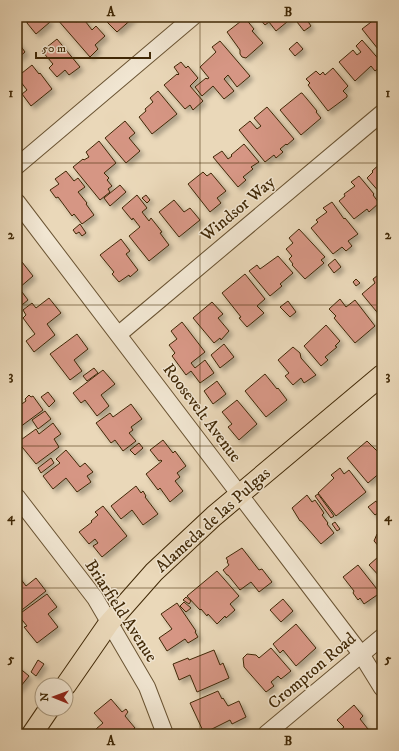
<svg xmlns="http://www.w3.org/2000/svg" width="399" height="751" font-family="'IM FELL DW Pica',serif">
<defs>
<filter id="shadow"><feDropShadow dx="3.5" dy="3.5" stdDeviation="2" flood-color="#0004"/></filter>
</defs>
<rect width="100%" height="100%" fill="#ead8b9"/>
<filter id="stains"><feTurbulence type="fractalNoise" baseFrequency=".005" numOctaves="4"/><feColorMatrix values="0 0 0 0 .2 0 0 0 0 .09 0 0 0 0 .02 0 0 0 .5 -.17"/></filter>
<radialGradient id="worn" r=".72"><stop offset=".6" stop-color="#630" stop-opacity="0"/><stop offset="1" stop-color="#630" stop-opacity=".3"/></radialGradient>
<g fill="#d69684" stroke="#402806" filter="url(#shadow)">
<polygon points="28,17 46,17 50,22 36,34 27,23"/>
<polygon points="59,17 71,17 76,22 82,17 92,30 96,26 105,36 95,45 98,49 90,57 57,19"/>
<polygon points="111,17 134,17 117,32 106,21"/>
<polygon points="258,17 293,17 276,31 269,22 265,25"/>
<polygon points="305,17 311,26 304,31 297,22"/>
<polygon points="245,18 254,29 252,31 263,43 246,58 242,57 240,54 240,50 227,32"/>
<polygon points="375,19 381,26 382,25 382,54 362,29"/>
<polygon points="57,39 80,67 69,75 65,70 57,77 49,68 53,64 42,51"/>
<polygon points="362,40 382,63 382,65 375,71 371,66 355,81 339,62 353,50 357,55 361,52 356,46"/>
<polygon points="17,41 25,52 17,59"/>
<polygon points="220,41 250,76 237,87 228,75 224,79 234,91 224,99 213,86 202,96 195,87 206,78 207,79 209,78 200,67 216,52 212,47"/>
<polygon points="297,42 303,49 295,56 289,49"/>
<polygon points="181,62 186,68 188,66 198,78 190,86 203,101 193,110 190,105 185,109 164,85 177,74 178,75 179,74 174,67"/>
<polygon points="32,65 39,74 40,73 52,89 31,106 22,94 27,90 17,77"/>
<polygon points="333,68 348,86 343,91 347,95 347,97 328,111 308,85 310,83 306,79 316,71 320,75 323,72 325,75"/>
<polygon points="158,91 177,114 152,134 139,117 146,111 145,109 153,102 150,98"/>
<polygon points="301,93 302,93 317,111 316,112 321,118 301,135 280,110"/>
<polygon points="267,107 294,139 287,145 286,144 280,149 283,152 276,158 274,155 265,162 239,130 250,121 257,129 261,126 254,118"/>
<polygon points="125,121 135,133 129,138 140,151 126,163 105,138"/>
<polygon points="99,141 116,163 104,173 109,178 107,180 112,186 108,189 110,192 100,200 73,167 83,159 84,160 89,157 86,152"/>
<polygon points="244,144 259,162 251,167 253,169 243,177 246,180 238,187 213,157 222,151 228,159 232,156 231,155"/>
<polygon points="382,155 382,194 381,194 367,178 373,172 372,171 382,162 378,158"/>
<polygon points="66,171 74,181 78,178 85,187 78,192 87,203 86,204 94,215 82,224 74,214 72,216 58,197 56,198 50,190 59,184 55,179"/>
<polygon points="203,172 207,176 211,173 226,191 217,198 221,203 210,212 188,184"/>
<polygon points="359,176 374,194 373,195 379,203 369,212 367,209 354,219 339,201 345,196 344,194 355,186 351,182"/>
<polygon points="120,185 126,192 110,206 104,198"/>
<polygon points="137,195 147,208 142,212 149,221 151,218 162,232 160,233 169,245 149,261 129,236 140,227 133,218 132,220 122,208"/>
<polygon points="146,195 150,200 147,203 142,198"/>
<polygon points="174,200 184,212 190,208 200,220 179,237 159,212"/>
<polygon points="332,202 344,219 345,218 358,234 348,241 352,246 346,251 342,247 333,254 311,228 318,222 316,220 327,212 323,208"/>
<polygon points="80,224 86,233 82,236 79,232 76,234 73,230"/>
<polygon points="299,229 325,257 321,260 324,263 305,279 292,265 293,264 289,259 292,256 286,249 293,243 289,238"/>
<polygon points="121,239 130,251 126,254 138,270 130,277 129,275 119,282 112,274 114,272 100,255"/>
<polygon points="278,256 293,273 280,284 282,286 270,296 249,271 257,265 260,269"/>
<polygon points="335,259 341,267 334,273 328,265"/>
<polygon points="22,262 33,276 19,288 28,300 17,309 17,266"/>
<polygon points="382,272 382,316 381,317 362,294 375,283 373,279"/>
<polygon points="245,274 265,299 257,306 264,313 247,327 239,318 241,317 222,293"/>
<polygon points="356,279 360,283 356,286 353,282"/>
<polygon points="49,298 61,313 47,324 55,335 34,352 26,341 35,334 23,318 26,315 23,310 32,303 36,308"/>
<polygon points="340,299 346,307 355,300 375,326 355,343 334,318 336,316 329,309"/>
<polygon points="288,301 296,312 290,317 280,307"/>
<polygon points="212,302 223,314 218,318 229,331 221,340 220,338 214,343 193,318"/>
<polygon points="182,322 205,352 191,363 195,368 205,360 214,373 200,383 191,371 186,375 172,356 175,353 169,345 177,339 171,331"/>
<polygon points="326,325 340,341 335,346 337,347 325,357 328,360 321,366 304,346"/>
<polygon points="77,334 88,349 74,360 82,371 70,380 50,354"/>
<polygon points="224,344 234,357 220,368 211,355"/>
<polygon points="293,347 300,353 301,358 316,375 304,383 301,378 293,385 285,376 289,373 278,360"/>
<polygon points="94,368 98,373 87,381 83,376"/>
<polygon points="103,370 115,384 101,395 109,406 97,416 85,400 81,403 73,393"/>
<polygon points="265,374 277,389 278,388 287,400 266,417 245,391"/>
<polygon points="217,381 226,394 213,404 204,391"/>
<polygon points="48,392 55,401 49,407 41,397"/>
<polygon points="29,395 31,397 33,396 43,410 20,427 19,425 17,426 17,403 19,406 26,401 25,399"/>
<polygon points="237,400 257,424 239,440 228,427 232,424 222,412"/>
<polygon points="131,404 142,419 131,427 133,430 129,433 136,441 123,451 115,440 111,443 96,423 110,413 113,417"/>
<polygon points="45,411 51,419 38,429 32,420"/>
<polygon points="53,423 61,434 54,439 59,447 36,464 18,442 36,429 39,434"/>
<polygon points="163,440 173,453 175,451 186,466 177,473 180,477 175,481 183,491 170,502 160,488 158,490 146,474 162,461 161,460 159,461 150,450"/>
<polygon points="367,441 382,456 382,471 368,483 347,458"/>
<polygon points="139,443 143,448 135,455 130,450"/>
<polygon points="66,450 80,467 85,463 93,472 87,476 91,482 77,492 66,478 53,489 43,476 60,463 56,459"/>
<polygon points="51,458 54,463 41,473 38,468"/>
<polygon points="340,468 344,474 349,470 366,492 336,516 318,493 334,478 331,475"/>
<polygon points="136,486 141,493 143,491 146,496 145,497 158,514 143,525 132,510 121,519 111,506"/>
<polygon points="318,494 334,516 331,518 315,496"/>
<polygon points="307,495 312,502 315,500 324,513 322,515 328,523 327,524 334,533 321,544 301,521 300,521 292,508"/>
<polygon points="376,501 382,510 375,515 368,507"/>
<polygon points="103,506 127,536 102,557 93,546 98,543 95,539 89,544 79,532 92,522 91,521 98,515 95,512"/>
<polygon points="335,522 340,529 337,531 332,524"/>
<polygon points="382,531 382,550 374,541 377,534"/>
<polygon points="242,548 259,570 262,569 272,582 259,592 251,582 240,590 228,575 227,575 223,570 229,565 227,562 228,561 226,558"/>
<polygon points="378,557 382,561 382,579 369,565"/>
<polygon points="358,565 380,593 364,604 360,598 358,600 353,593 354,591 343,577"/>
<polygon points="217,571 239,596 230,604 235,610 226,618 225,616 217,624 208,614 207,616 201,609 200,610 187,596"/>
<polygon points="17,574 26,586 36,578 46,591 18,613"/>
<polygon points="47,594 57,607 48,614 58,627 37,643 24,627 27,626 18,615"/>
<polygon points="186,597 191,601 189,604 183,600"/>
<polygon points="283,599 293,611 281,622 270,610"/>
<polygon points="184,602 191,608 186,612 180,606"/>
<polygon points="177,603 196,631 195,632 198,637 188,643 185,639 167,651 159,638 172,629 161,614"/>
<polygon points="296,624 316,648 296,666 283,650 280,653 273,644"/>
<polygon points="271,648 291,671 281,679 278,676 271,682 274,686 266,692 244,667 243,658 247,654 256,655 259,658"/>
<polygon points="214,650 220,665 223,663 229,678 197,692 190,675 179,680 173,664 188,658 189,660"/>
<polygon points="38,660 44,664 36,676 31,672"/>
<polygon points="17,666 29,676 17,691"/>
<polygon points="218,691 222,699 223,698 228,706 239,701 246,717 232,724 230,720 204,733 190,703"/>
<polygon points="111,699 122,712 126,709 128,712 125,716 135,728 127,734 100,734 96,729 103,723 94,713"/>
<polygon points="354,705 363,716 360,719 372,734 336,734 344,727 337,720"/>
</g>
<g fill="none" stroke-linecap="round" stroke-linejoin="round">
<g stroke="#6a5433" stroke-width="18">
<g id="minor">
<polyline points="17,166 193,17"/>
<polyline points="17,202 361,654 382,688"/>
<polyline points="119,334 382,113"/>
<polyline points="17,497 95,598 147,687 165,734"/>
<polyline points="266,734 382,637"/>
</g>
</g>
<g stroke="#402806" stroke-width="22">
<g id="major">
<polyline points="66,685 109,623 154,572 214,516 382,375"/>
<polyline points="32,734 49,709"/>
</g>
</g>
<use href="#minor" stroke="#f1e6d2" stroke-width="16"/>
<use href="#major" stroke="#ead8b9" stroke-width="20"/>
</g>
<path fill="none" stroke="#402806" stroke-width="1" stroke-opacity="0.55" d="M200 17V734M17 163H382M17 305H382M17 446H382M17 588H382"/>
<g text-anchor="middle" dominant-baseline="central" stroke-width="3" stroke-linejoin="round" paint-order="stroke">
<g font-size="17" fill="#402806" stroke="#f1e6d2">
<text transform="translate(238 209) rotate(-40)">Windsor Way</text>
<text transform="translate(202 413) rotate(53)">Roosevelt Avenue</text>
<text transform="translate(213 520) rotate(-42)">Alameda de las Pulgas</text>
<text transform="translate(121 611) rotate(57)">Briarfield Avenue</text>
<text transform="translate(312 671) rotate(-40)">Crompton Road</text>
</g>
</g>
<rect width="399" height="751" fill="none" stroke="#ead8b9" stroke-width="44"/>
<g transform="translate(54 697) rotate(271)"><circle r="19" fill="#f1e6d2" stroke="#aa9a80"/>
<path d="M0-3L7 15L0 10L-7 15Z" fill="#8f2418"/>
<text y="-6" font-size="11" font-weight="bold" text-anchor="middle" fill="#402806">N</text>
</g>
<path d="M36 52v6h114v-6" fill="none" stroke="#402806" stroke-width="2"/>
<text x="42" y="52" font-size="12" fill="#402806" stroke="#f1e6d2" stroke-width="3" paint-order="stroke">50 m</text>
<rect x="22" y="22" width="355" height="707" fill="none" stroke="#402806" stroke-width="1.5"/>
<g font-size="13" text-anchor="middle" font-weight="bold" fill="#402806">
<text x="111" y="16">A</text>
<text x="288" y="16">B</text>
<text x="11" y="97">1</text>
<text x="388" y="97">1</text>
<text x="11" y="239">2</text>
<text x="388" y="239">2</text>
<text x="11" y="380">3</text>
<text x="388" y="380">3</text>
<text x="11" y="521">4</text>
<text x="388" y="521">4</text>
<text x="11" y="663">5</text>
<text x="388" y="663">5</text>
<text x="111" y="745">A</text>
<text x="288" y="745">B</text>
</g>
<rect width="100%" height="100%" filter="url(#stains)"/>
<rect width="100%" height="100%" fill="url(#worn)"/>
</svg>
